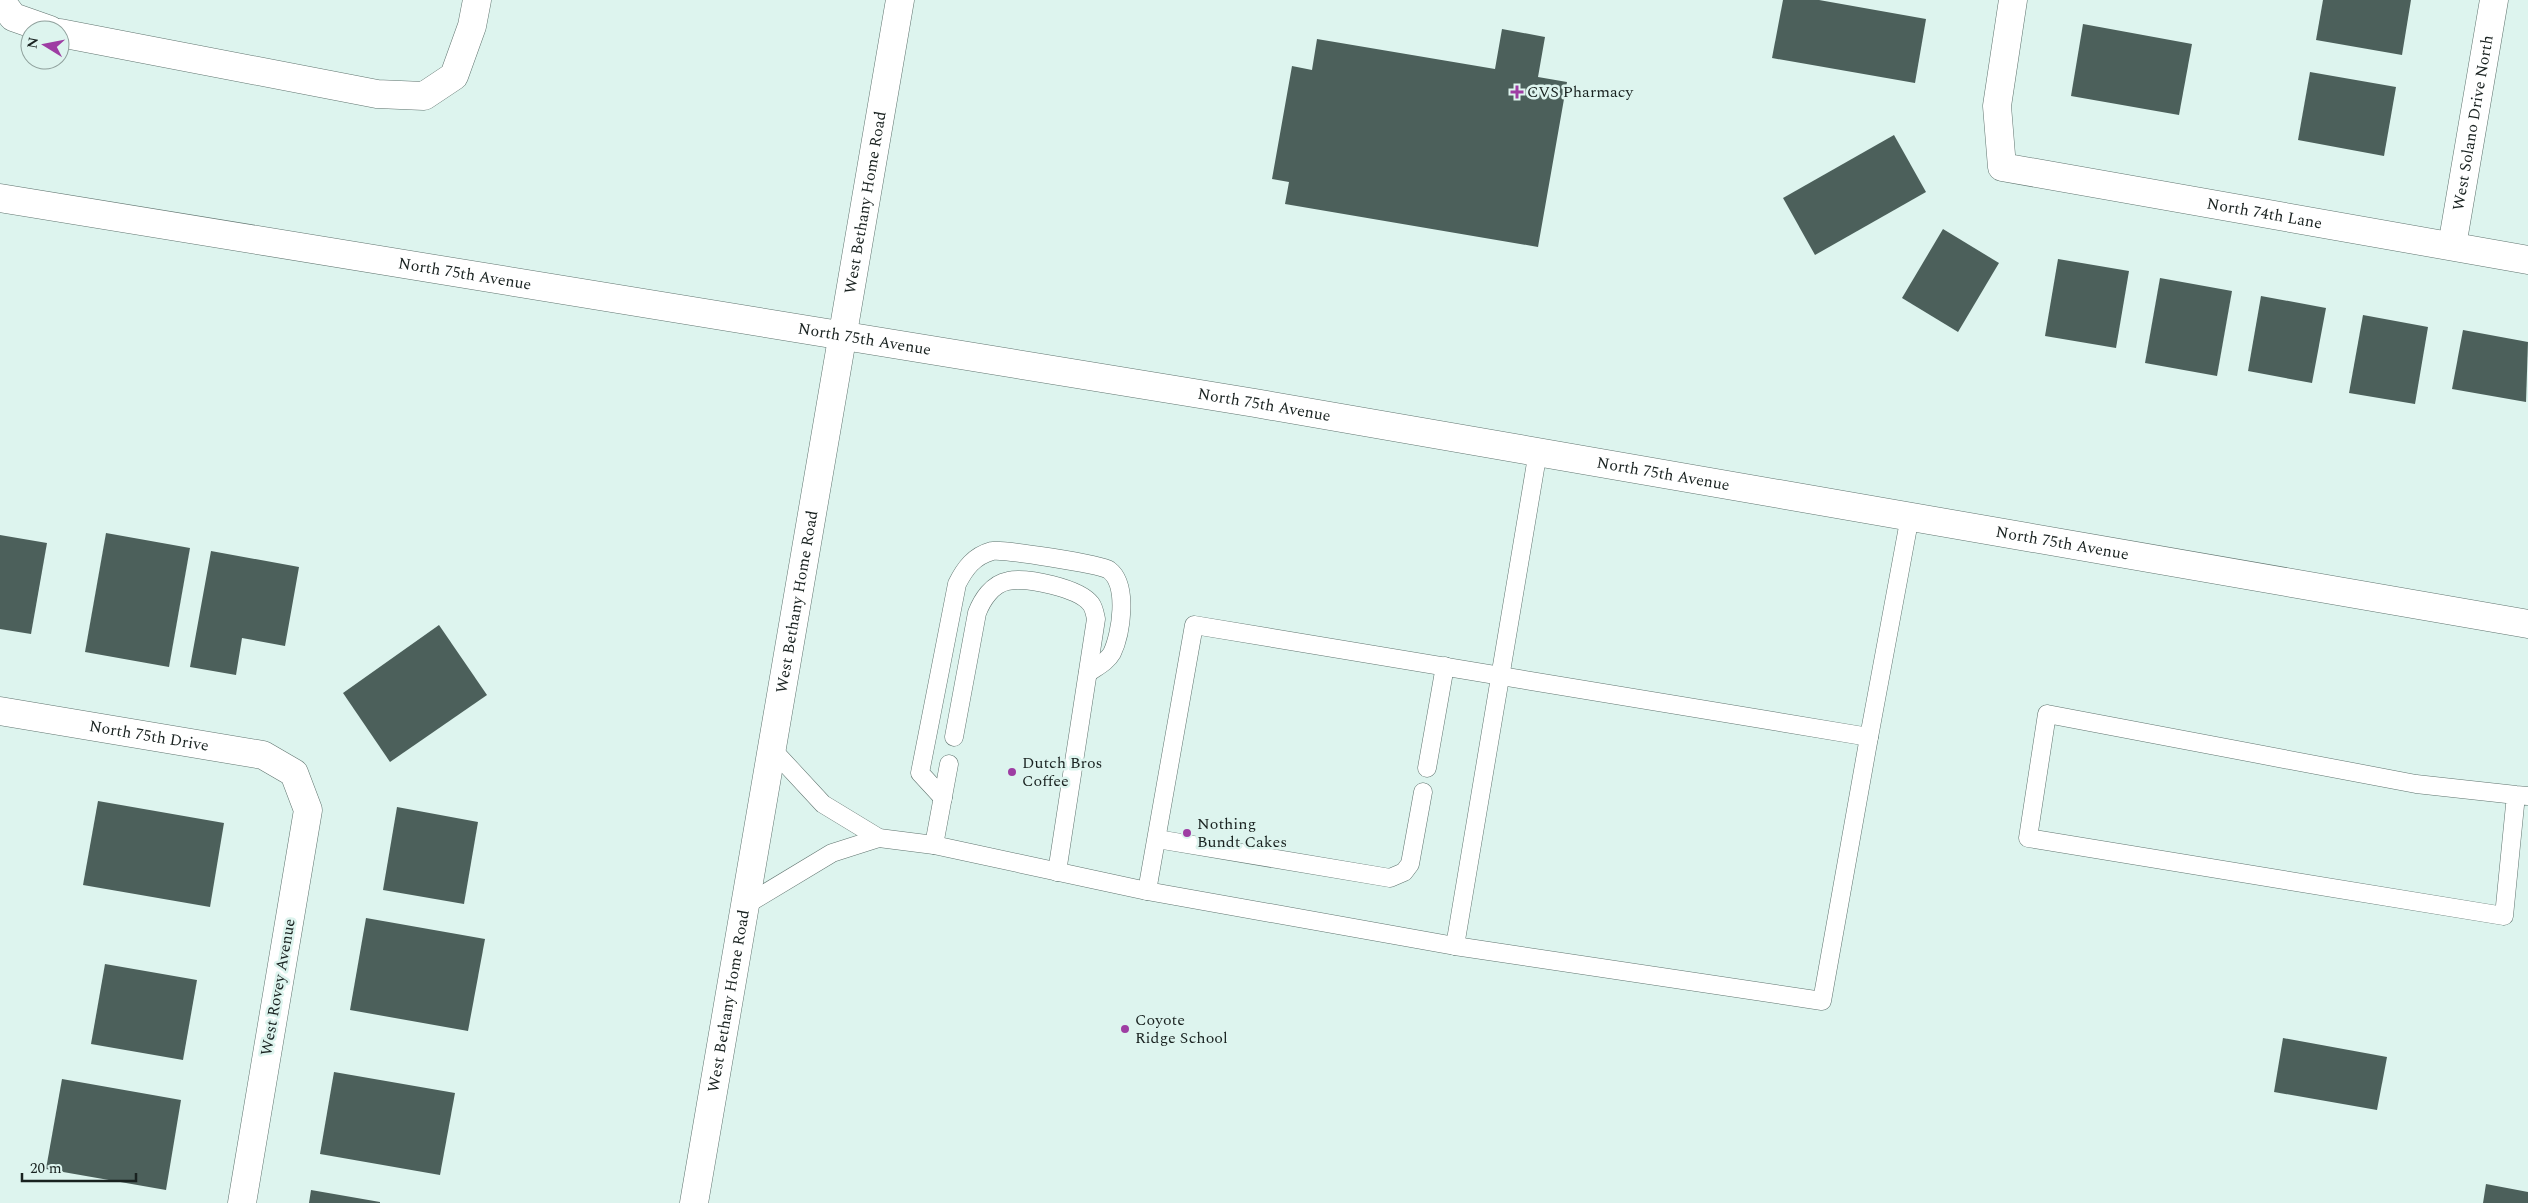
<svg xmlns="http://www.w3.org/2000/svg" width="2528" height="1203" font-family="Spectral,serif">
<rect width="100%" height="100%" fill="#ddf4ee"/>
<g fill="#4c605b">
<polygon points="1783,0 1819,0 1926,19 1915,83 1772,58"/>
<polygon points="2323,0 2411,0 2402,55 2316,40"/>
<polygon points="2083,24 2192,44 2179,115 2071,96"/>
<polygon points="1502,29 1545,37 1538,77 1567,82 1538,247 1285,204 1289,182 1272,179 1292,66 1312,70 1317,39 1495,69"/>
<polygon points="2310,72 2396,87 2384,156 2298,140"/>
<polygon points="1894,135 1926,192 1815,255 1783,198"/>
<polygon points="1943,229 1999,263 1958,332 1902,298"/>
<polygon points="2058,259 2129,271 2116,348 2045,336"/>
<polygon points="2160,278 2232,291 2217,376 2145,363"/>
<polygon points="2261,296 2326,308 2312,383 2248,371"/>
<polygon points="2363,315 2428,327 2415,404 2349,393"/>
<polygon points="2463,330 2528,342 2526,402 2452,389"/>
<polygon points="106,533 190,548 169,667 85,652"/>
<polygon points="0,535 47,543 31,634 0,629"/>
<polygon points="211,551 299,567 285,646 242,638 236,675 190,667"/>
<polygon points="439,625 487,695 390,762 343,693"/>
<polygon points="98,801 224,823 210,907 83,885"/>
<polygon points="397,807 478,822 464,904 383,890"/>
<polygon points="366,918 485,939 468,1031 350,1010"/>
<polygon points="105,964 197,980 183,1060 91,1044"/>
<polygon points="2283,1038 2387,1057 2377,1110 2274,1092"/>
<polygon points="334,1072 455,1093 440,1175 320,1154"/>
<polygon points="62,1079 181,1100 166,1190 46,1169"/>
<polygon points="2486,1184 2528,1192 2528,1203 2483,1203"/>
<polygon points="311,1190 380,1202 380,1203 309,1203"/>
</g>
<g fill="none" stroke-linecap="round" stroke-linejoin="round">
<g stroke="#60746f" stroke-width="19">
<g id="service">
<path d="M954 737 977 613C982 600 992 584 1008 581 1027 577 1079 588 1091 604 1094 608 1095 614 1096 619L1057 872"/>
<polyline points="1869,737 1910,516"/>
<polyline points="772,749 823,804 879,838 934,845 1147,891 1455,946 1538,451"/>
<polyline points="1427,768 1445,666"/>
<polyline points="2516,795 2504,916 2028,838 2047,714 2416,784 2516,795 2528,796"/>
<path d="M943 798 920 773 957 584C965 568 974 556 992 551 1002 549 1100 564 1109 570 1129 585 1121 634 1112 653 1107 662 1096 667 1088 673"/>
<polyline points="1157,839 1390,878 1404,872 1410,864 1423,792"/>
<polyline points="934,845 949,764"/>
<polyline points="1147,891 1194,625 1869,737 1822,1001 1455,946"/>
<polyline points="744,906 832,853 879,838"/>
</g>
</g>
<g stroke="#60746f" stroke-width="29">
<g id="minor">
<polyline points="0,0 13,17 50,30"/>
<path id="s1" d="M2013 0 1997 106 2002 167 2528 260"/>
<polyline points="60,33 377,94 424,96 454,76 472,26 477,0"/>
<path id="s2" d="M2452 246 2494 0"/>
<path id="s3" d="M0 711 263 755 294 773 308 810 242 1203"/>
</g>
</g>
<g stroke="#60746f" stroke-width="29">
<g id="secondary">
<path id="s4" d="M0 198 1255 403 2528 624"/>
<path id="s5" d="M694 1203 900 0"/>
</g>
</g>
<use href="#service" stroke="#fff" stroke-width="18"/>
<use href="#minor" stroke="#fff" stroke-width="28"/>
<use href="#secondary" stroke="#fff" stroke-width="28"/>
</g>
<g fill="#9e3da3" stroke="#ddf4ee" stroke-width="2">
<path d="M1514.5 84.5h5v5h5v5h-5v5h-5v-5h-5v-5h5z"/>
<circle cx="1012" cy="772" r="5"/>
<circle cx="1187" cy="833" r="5"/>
<circle cx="1125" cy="1029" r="5"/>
</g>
<g text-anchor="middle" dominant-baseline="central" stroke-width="5" stroke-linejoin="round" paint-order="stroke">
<g font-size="16" fill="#192220" stroke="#ddf4ee" text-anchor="start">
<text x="1527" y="92">CVS Pharmacy</text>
<text x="1022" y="763">Dutch Bros<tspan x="1022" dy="18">Coffee</tspan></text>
<text x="1197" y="824">Nothing<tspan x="1197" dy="18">Bundt Cakes</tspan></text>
<text x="1135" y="1020">Coyote<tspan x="1135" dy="18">Ridge School</tspan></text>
</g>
<g font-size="16" fill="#192220" stroke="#ddf4ee">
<text stroke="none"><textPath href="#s2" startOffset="125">West Solano Drive North</textPath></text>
<text stroke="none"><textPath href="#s5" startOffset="1015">West Bethany Home Road</textPath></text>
<text stroke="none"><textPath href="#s1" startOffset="435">North 74th Lane</textPath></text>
<text stroke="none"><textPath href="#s4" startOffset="471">North 75th Avenue</textPath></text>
<text stroke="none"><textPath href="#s4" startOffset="876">North 75th Avenue</textPath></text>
<text stroke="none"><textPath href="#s4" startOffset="1281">North 75th Avenue</textPath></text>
<text stroke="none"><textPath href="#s4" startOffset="1686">North 75th Avenue</textPath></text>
<text stroke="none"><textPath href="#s4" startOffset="2091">North 75th Avenue</textPath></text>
<text stroke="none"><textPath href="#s5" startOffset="610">West Bethany Home Road</textPath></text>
<text stroke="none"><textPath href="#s3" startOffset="151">North 75th Drive</textPath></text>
<text transform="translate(278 987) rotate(-80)">West Rovey Avenue</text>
<text stroke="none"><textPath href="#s5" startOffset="205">West Bethany Home Road</textPath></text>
</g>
</g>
<g transform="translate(45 45) rotate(280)"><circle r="24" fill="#ddf4ee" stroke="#8fa09c"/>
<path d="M0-4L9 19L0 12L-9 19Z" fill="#9e3da3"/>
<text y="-8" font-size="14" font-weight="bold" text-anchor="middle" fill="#192220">N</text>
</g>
<path d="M22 1173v8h114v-8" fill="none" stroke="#192220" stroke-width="2.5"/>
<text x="30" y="1173" font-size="15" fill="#192220" stroke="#ddf4ee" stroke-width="4" paint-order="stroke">20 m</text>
</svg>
